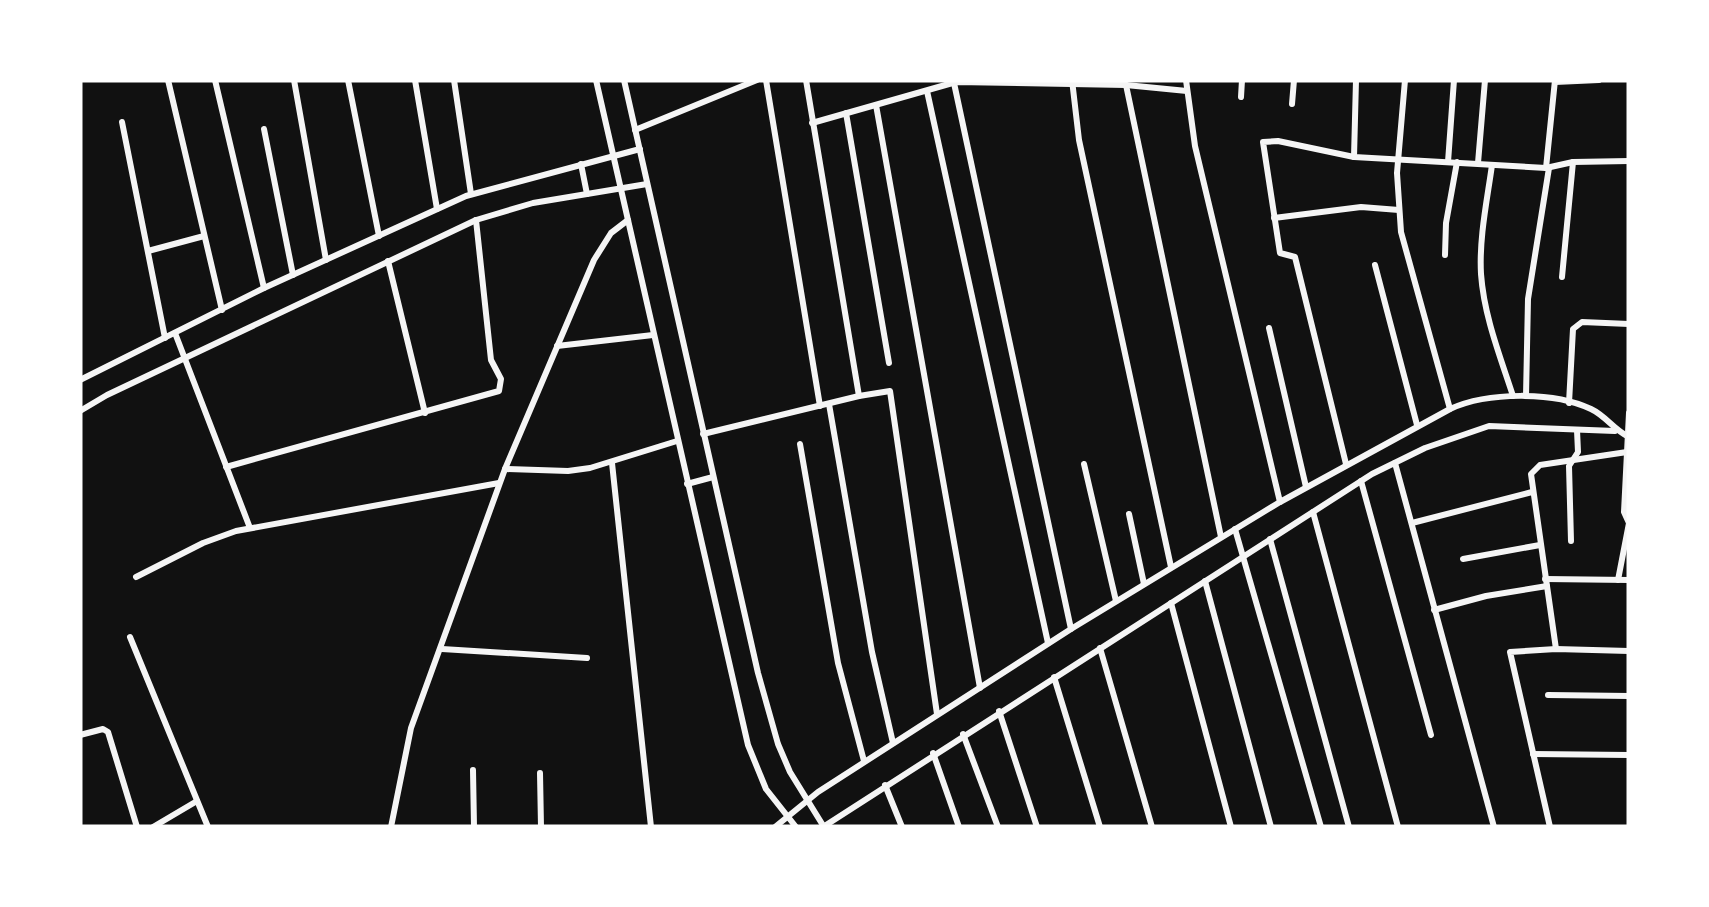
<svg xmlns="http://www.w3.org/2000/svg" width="1709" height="907" font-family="'Noto Sans',sans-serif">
<rect width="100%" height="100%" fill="#111"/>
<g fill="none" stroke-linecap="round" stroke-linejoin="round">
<g stroke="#f5f5f5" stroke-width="6">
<polyline points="168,80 222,310"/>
<polyline points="215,80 264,288"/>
<polyline points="294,80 326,260"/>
<polyline points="348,80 379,236"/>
<polyline points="415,80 437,209"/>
<polyline points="454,80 471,194"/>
<polyline points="596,80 748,745 766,789 796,827"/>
<polyline points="624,80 758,673 778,744 790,772 824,827"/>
<polyline points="766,80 820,406"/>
<polyline points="806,80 859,396"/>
<polyline points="1072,80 1079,140 1171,567"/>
<polyline points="1186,80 1195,146 1280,502"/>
<polyline points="1405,80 1397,173 1401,232 1450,409"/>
<polyline points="1555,82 1599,80"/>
<polyline points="954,83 1071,629"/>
<polyline points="1126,85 1221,537"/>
<polyline points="927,91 1048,643"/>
<polyline points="1241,97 1242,80"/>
<polyline points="1292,104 1294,80"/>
<polyline points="876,105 980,688"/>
<polyline points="846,113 889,363"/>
<polyline points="122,122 165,338"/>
<polyline points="812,123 956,82 1126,85 1187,91"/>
<polyline points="264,129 293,275"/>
<polyline points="635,130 757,80"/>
<polyline points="1354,157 1356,80"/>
<polyline points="1448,162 1454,80"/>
<polyline points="1478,163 1485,80"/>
<polyline points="581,164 587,194"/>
<path d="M1492 165C1487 201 1479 238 1481 274 1484 316 1500 356 1513 396"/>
<polyline points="1546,168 1555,80"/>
<polyline points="1274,218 1361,207 1399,210"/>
<polyline points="148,251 204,236"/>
<polyline points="1445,255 1446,223 1457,162"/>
<polyline points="388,261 425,413"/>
<polyline points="1375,265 1417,425"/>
<polyline points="1562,277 1573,162"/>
<polyline points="1269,328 1306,487"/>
<polyline points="175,333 250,528"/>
<polyline points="557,346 653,335"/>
<polyline points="80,380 264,288 466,196 640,149"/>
<polyline points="1526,396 1528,299 1549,168"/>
<polyline points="1569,403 1573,329 1582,322 1629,324"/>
<polyline points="829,404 872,652 893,743"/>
<polyline points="80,411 107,395 476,220 533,203 647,184"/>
<polyline points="703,434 859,396 890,391 937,714"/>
<polyline points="800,444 838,663 864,761"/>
<polyline points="612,463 651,827"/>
<polyline points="1395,463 1494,827"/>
<polyline points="1084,464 1116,601"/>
<polyline points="1346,464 1295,257 1280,253 1263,142 1278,141 1354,157 1546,168 1573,162 1629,161"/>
<polyline points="226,467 499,391 501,379 491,360 476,220"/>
<polyline points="505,469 568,471 590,468 677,441"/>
<polyline points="1361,481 1431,735"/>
<polyline points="687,484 713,477"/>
<polyline points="1313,512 1398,827"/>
<polyline points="1129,514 1144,584"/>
<polyline points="1412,523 1532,492"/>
<polyline points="1235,529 1321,827"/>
<polyline points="1270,539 1349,827"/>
<polyline points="1571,541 1569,466 1578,452 1577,430"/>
<polyline points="1463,559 1540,545"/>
<polyline points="136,577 203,543 236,531 499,483"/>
<polyline points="1545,579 1629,580"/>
<polyline points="1618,580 1629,523 1624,512 1629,413"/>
<polyline points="1205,581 1271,827"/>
<polyline points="1171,603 1231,827"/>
<polyline points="1434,610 1486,596 1547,586"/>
<polyline points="130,637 208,827"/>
<polyline points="1100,648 1152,827"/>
<polyline points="442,649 587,658"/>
<polyline points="1556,649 1531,474 1540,465 1627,452"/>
<polyline points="1054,677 1100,827"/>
<polyline points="1548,695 1629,696"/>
<polyline points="999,711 1037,827"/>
<polyline points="963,734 998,827"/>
<polyline points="80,735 103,729 108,732 137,827"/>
<polyline points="933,753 959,827"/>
<polyline points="1533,754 1629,755"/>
<polyline points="473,770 474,827"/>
<polyline points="540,773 541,827"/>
<polyline points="885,785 902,827"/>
<polyline points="153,827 197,801"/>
<polyline points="391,827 411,728 505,469 594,260 611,233 628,220"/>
<path d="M775 827 818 792 1071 629 1280 502 1450 409C1487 392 1554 391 1591 409 1606 416 1614 430 1629 437"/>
<polyline points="823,827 1372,474 1425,448 1489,426 1615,431"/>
<polyline points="1550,827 1510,652 1556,649 1629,651"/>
</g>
</g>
<rect width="1709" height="907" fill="none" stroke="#ffffff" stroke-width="165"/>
</svg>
